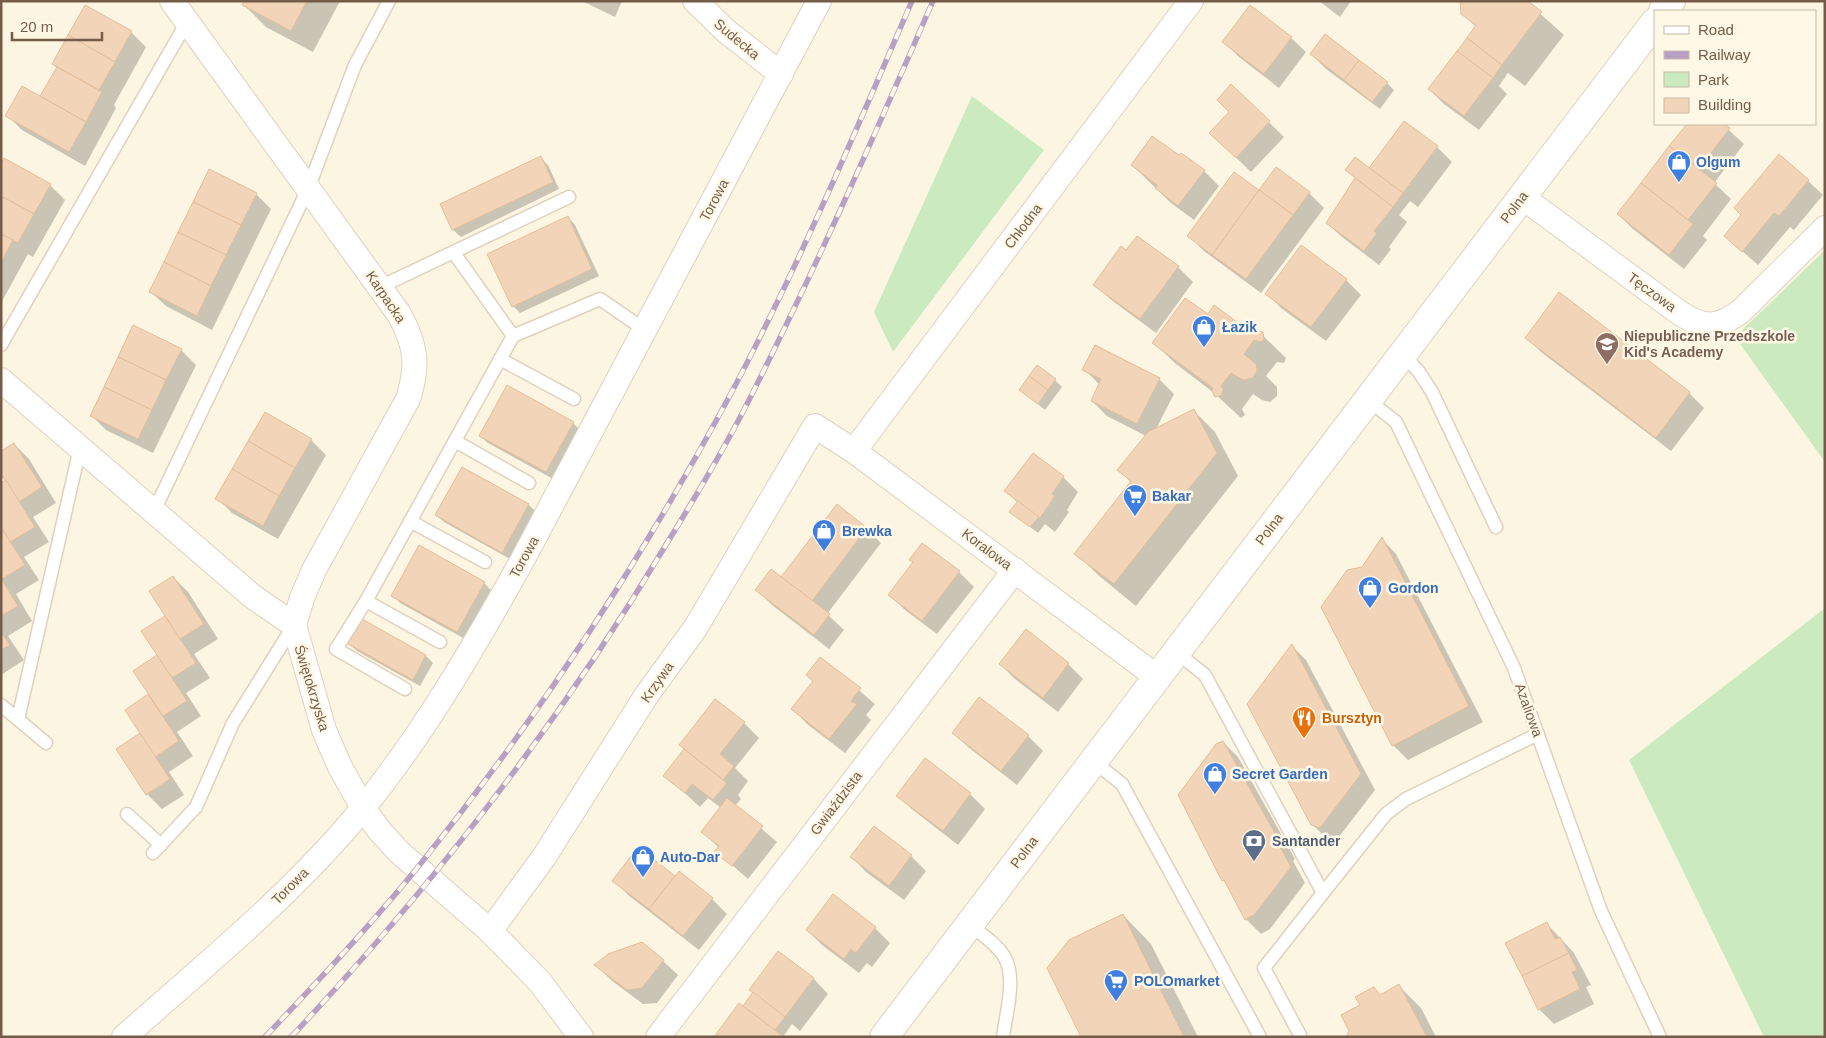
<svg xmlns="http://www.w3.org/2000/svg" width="1826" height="1038" font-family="Helvetica,sans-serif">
<rect width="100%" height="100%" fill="#fcf5e1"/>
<g fill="#cceac0">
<polygon points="972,96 1044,150 893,352 874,312"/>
<polygon points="1825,250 1825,462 1735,337"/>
<polygon points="1825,608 1825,1037 1764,1037 1629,760"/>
</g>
<g fill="#0003">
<polygon points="246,1 340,1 313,52 266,27 244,5"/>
<polygon points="582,1 622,1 615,17"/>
<polygon points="1319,1 1351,1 1340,17"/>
<polygon points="1461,1 1526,1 1564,35 1525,86 1508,73 1499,86 1507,94 1479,130 1444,104 1429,89 1476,27 1462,13"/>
<polygon points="131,32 146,47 114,105 116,108 85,166 22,130 7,115 41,98 57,68 54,64"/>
<polygon points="1291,38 1306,52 1279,88 1239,57 1224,42"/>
<polygon points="1311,54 1387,83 1394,90 1380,109 1326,69"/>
<polygon points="1232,86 1284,137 1251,172 1226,148"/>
<polygon points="1404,122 1437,147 1452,162 1418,207 1410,201 1399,215 1407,222 1389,247 1391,249 1379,265 1342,237 1327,223 1356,179 1347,170 1369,169"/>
<polygon points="1688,124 1722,124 1744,144 1714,183 1731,199 1703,236 1707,240 1684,269 1633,229 1618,214"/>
<polygon points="1180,157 1204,171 1219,186 1194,220 1171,203 1132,165"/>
<polygon points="541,158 548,165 559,189 461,237 453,230 442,205"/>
<polygon points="1,166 50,185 65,200 33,257 28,254 1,303"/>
<polygon points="1276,169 1309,193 1324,208 1261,293 1204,251 1189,236 1259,192"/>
<polygon points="1808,181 1823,195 1794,230 1790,227 1758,265 1725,236"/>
<polygon points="256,194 271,209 212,330 166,306 151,292"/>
<polygon points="568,217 575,225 599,276 520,313 513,306"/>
<polygon points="1137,238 1178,267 1193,282 1156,333 1110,299 1095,284 1127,252"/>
<polygon points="1346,280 1361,295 1326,341 1281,308 1266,293"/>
<polygon points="1208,316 1253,336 1259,332 1286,358 1284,363 1277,362 1266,376 1277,387 1277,396 1270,402 1262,400 1253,394 1242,409 1245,415 1241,418 1214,393 1176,364 1154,343"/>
<polygon points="1526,337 1689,393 1704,408 1671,451 1541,352"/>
<polygon points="181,350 196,365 153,453 106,430 91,415"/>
<polygon points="1084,369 1159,379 1174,394 1156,429 1193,410 1215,432 1238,476 1136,606 1098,575 1076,553 1132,483 1119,470 1146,436 1107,416 1092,401 1099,384"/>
<polygon points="1055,380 1062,387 1045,410 1021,390"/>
<polygon points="573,423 580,430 553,479 488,443 480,436"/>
<polygon points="311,440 326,455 278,539 232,513 217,498"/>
<polygon points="14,444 29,459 56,503 33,517 49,542 24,557 39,580 16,594 32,621 8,636 24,660 1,675 1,485 7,481"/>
<polygon points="1033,455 1063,477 1078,492 1067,510 1069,512 1055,532 1045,524 1038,533 1011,512 1018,503 1006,491"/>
<polygon points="462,468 529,505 536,512 510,559 444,522 436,515"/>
<polygon points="866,528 881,543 827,614 844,630 829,649 772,605 757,590 781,579"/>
<polygon points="1382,539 1396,554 1483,722 1408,760 1393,745 1342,578 1354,569 1363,568"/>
<polygon points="959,572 974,587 937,634 905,610 890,595"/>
<polygon points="173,577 188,592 218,639 194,654 210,678 186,693 201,716 177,732 193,756 169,772 184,795 162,809 147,794 142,733 126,710 150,695 159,656 143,631 167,616"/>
<polygon points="484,583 491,590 465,639 400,603 393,595"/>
<polygon points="362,620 426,656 433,663 420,686 357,651 349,644"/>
<polygon points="1026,631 1068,664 1083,679 1058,712 1015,679 1000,664"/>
<polygon points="1292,646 1306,660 1375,790 1335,842 1327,839 1312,824"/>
<polygon points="821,658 875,704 866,715 871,720 845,753 807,724 793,709 814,682"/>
<polygon points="744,723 759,738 735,768 748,781 738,795 741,799 735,806 777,842 748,879 716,851 719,848 702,831 721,808 708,798 700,807 665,775 685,750"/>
<polygon points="953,733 1028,736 1043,751 1017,785 968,747"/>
<polygon points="1223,742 1238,757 1295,859 1293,861 1305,883 1270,929 1261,934 1246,919 1229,886 1223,880"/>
<polygon points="925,760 970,794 985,809 958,845 913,810 898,796"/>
<polygon points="874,828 911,856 926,871 904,900 866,872 852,857"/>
<polygon points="638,849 675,878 712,899 727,914 699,950 628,895 614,880"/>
<polygon points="834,896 875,928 890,943 872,967 867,963 859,973 822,945 807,930"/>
<polygon points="1123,915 1151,944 1198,1037 1083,1037"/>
<polygon points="1547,924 1574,953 1591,985 1586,987 1594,1004 1554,1024 1539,1009"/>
<polygon points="779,953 814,979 828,994 800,1031 792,1024 783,1037 747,1011 754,993"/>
<polygon points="663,961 678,975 657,1003 643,1004 611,980 596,965"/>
<polygon points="1399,986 1421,1008 1436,1037 1348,1037 1381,996"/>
</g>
<g fill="#f2d5b8" stroke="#e5bd99">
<polygon points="244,1 307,1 291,31 242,5"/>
<polygon points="1460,1 1528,1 1542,12 1502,65 1467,38 1476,25 1461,14"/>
<polygon points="85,5 132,31 115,62 68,35"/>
<polygon points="1250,5 1292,37 1264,74 1222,42"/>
<polygon points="1325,34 1359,60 1344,80 1310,54"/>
<polygon points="68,35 115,62 99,90 52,64"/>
<polygon points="1467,38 1502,65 1493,78 1457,51"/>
<polygon points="1457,51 1493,78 1464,116 1428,89"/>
<polygon points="1359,60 1388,82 1372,102 1344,80"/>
<polygon points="57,67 102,92 86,122 40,96"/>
<polygon points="1231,84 1270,121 1236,158 1209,133 1229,112 1217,100"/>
<polygon points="22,86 86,122 69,152 5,116"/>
<polygon points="1404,121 1438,146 1403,193 1369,168"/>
<polygon points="1687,124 1724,124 1730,128 1699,169 1669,146"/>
<polygon points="1152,136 1179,155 1181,153 1205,170 1178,206 1155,188 1157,185 1131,165"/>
<polygon points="1669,146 1717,183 1688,220 1641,183"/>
<polygon points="1779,154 1809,180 1779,216 1774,213 1742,252 1724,236 1741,215 1734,208"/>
<polygon points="541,156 553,182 452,230 440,204"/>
<polygon points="1355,157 1403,193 1393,207 1345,170"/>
<polygon points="4,158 51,184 34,214 1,196 1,163"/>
<polygon points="1276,167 1310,192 1293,215 1259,190"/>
<polygon points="209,169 257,193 241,225 193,202"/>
<polygon points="1234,172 1259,190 1212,255 1187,236"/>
<polygon points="1355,178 1393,207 1374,231 1377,233 1364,251 1326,223"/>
<polygon points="1641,183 1693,224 1669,255 1617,214"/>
<polygon points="1259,190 1293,215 1246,279 1212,255"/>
<polygon points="1,196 34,214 18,243 1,234"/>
<polygon points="193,202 241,225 226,255 178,232"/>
<polygon points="568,216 592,269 512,307 487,254"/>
<polygon points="178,232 226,255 211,286 164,262"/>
<polygon points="1,234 13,240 1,262"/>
<polygon points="1137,236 1179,266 1140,319 1093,285 1121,246 1126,250"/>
<polygon points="1301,245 1347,279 1311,327 1265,294"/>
<polygon points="164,262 211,286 197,316 149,292"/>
<polygon points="1559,292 1690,392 1656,438 1525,338"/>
<polygon points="1185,298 1208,314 1214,305 1253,334 1256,331 1263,332 1264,339 1261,342 1254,340 1244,354 1256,364 1257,370 1253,378 1243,380 1231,373 1221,386 1223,389 1222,395 1215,397 1212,391 1213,388 1152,343"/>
<polygon points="133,325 182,349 166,380 118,357"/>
<polygon points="1095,345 1160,378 1137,424 1091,401 1101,379 1082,370"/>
<polygon points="118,357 166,380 152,410 104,387"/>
<polygon points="1037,365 1056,379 1048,390 1029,376"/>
<polygon points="1029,376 1048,390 1038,404 1019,390"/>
<polygon points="507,385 574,422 546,472 479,436"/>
<polygon points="104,387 152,410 138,439 90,416"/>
<polygon points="1194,409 1217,453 1114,584 1074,554 1131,481 1117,470 1148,432"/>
<polygon points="265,412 312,439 295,468 248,441"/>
<polygon points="248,441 295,468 279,496 232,469"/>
<polygon points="14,443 42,487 19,502 1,474 1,451"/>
<polygon points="1033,453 1064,476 1052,494 1055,496 1040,518 1004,491"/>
<polygon points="462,467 529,504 502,553 435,515"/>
<polygon points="232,469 279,496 263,526 215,499"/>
<polygon points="6,480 35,527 10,542 1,527 1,483"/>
<polygon points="1018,501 1039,517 1030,527 1009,512"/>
<polygon points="837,504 867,528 812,601 781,577"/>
<polygon points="1,527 25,565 2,579 1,578"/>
<polygon points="1382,537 1469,706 1392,746 1321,607 1347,570 1362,567"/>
<polygon points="922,543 960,571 922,621 888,595 913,562 909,560"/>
<polygon points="419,545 485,582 457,632 391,596"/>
<polygon points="771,569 830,614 814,635 755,590"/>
<polygon points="173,576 204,624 180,639 149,591"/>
<polygon points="1,578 18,606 1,616"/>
<polygon points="165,616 196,663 172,678 141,631"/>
<polygon points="362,619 426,655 413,680 348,644"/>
<polygon points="1026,629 1069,663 1043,698 999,664"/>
<polygon points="1,632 10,645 1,650"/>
<polygon points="1292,644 1361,774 1320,828 1311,825 1247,704"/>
<polygon points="157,655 187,701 163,716 133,671"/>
<polygon points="820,657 861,688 851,701 857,704 829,739 791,709 813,681 806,675"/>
<polygon points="148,694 179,741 155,757 125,710"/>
<polygon points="979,697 1029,735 1001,771 952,733"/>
<polygon points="715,699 745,722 720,754 734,766 723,780 679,745"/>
<polygon points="140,733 170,779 146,795 116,749"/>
<polygon points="1223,741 1281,844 1279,845 1291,867 1255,914 1245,920 1224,880 1222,881 1178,795 1216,744"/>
<polygon points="684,749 727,783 713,800 692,784 685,793 663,776"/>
<polygon points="925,758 971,793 943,831 896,796"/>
<polygon points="727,798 763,826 732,866 714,852 719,846 701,832"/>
<polygon points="874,826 912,855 889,886 850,857"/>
<polygon points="638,847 675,876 649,909 612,881"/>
<polygon points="679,871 713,898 683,936 649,909"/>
<polygon points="833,894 876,927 856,953 851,949 844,959 806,930"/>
<polygon points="1123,914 1184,1037 1081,1037 1047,968 1069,940"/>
<polygon points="1547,922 1555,939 1560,937 1569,953 1522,976 1505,943"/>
<polygon points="642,942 664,960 642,988 627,990 594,965 608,954"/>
<polygon points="778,951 814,978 785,1017 749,990"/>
<polygon points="1569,953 1577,970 1572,972 1580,989 1538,1010 1522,976"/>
<polygon points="1399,984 1427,1037 1346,1037 1349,1031 1341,1015 1360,1005 1355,997 1374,987 1380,995"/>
<polygon points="753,992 785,1017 775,1030 743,1006"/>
<polygon points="739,1003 775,1030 784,1037 714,1037"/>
</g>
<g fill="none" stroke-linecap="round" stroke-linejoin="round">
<g stroke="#e0d1bd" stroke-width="15">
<g id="service">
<polyline points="380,287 569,197"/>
<polyline points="513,336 600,299 645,330"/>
<polyline points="1,345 187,22"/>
<polyline points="1403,354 1419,372 1432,392 1496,527"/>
<polyline points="500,359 574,399"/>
<polyline points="1368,400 1396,422 1514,668 1601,911 1660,1037"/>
<polyline points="455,441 529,483"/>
<polyline points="154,511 308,189 355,65 389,1"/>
<polyline points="410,521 485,562"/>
<polyline points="366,601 336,649 405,689"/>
<polyline points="440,642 366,601 513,336 454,253"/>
<polyline points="1176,652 1205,675 1323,893 1386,814 1406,799 1538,734"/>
<polyline points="1,705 46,743"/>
<polyline points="18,719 80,448"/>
<polyline points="1093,761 1122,784 1260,1037"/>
<polyline points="127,814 161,845"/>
<polyline points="153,853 196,807 233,723 294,625"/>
<path d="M969 924C981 934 996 943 1004 956 1017 977 1006 1013 1003 1037"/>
<polyline points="1300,1035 1264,968 1323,893"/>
</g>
</g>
<g stroke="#e0d1bd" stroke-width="26">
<g id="minor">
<path d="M172 1 399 314C416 345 419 365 408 399L314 570 302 598 294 625"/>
<polyline points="695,1 726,31 781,74"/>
<path d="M1522 197 1677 311C1702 328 1716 330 1741 311L1825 228"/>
<polyline points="1,380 252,596 294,625 324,730 340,767 363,808 379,830 399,852 490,931 540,982 581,1037"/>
<polyline points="854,451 1191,1"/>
<polyline points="490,931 544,857 646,696 696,627 815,426 854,451 1157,677"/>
<path d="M124 1037C206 964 294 893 364 807 426 730 475 645 523 559L819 1"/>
<polyline points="658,1037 1015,570"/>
</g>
</g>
<g stroke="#e0d1bd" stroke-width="30">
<g id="tertiary">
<polyline points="1663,11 1671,1"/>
<polyline points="884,1037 1655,22"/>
</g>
</g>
<use href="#service" stroke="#fff" stroke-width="12"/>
<use href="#minor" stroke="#fff" stroke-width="24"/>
<use href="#tertiary" stroke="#fff" stroke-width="28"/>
<g stroke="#b8a0c5" stroke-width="5.5">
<g id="rail">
<path d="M265 1037C318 981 370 926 418 867 536 721 639 564 728 399 797 270 854 135 912 1"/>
<path d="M291 1037C432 887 558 725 664 548 693 501 722 453 747 404 814 272 874 137 933 1"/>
</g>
</g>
<use href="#rail" stroke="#fff8e7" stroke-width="4" stroke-dasharray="11" stroke-linecap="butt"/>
</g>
<defs>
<g id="shop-pin" transform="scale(1.25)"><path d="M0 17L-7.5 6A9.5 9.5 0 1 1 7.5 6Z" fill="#3f7fe0" stroke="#fff8e7"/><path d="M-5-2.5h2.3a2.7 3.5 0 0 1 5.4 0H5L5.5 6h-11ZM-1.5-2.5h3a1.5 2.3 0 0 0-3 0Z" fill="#fff"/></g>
<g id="school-pin" transform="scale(1.25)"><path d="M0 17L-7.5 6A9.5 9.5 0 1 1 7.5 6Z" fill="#8d6e63" stroke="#fff8e7"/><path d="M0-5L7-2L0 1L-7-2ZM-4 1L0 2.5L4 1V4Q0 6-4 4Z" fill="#fff"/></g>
<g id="supermarket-pin" transform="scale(1.25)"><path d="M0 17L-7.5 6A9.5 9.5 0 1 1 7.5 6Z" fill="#3f7fe0" stroke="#fff8e7"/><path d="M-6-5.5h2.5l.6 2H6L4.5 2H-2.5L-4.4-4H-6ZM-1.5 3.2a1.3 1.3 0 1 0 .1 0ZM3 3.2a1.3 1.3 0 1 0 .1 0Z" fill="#fff"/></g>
<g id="restaurant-pin" transform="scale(1.25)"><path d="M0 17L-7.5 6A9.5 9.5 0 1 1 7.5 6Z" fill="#e8710a" stroke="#fff8e7"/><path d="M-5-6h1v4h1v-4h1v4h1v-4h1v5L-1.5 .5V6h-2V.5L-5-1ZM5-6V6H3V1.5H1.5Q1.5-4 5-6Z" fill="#fff"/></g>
<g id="bank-pin" transform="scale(1.25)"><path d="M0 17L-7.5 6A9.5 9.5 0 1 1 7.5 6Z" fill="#5c6f8a" stroke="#fff8e7"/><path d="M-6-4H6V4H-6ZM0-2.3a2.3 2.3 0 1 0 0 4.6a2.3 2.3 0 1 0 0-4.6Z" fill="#fff"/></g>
</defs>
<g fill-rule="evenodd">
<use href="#shop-pin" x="1679" y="162"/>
<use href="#shop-pin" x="1204" y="327"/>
<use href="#school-pin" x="1607" y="344"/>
<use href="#supermarket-pin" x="1135" y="496"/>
<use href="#shop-pin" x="824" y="531"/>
<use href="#shop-pin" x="1370" y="588"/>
<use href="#restaurant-pin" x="1304" y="718"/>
<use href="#shop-pin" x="1215" y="774"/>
<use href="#bank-pin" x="1254" y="841"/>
<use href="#shop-pin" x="643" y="857"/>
<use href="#supermarket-pin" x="1116" y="981"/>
</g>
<g text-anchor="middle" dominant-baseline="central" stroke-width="5" stroke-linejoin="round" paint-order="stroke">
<g font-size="14" fill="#745c48" stroke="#fff8e7">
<text transform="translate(737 39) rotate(40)">Sudecka</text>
<text transform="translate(714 200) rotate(-62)">Torowa</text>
<text transform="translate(1514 207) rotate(-53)">Polna</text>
<text transform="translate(1023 226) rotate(-53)">Chłodna</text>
<text transform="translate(1652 292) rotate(36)">Tęczowa</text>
<text transform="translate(386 297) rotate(56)">Karpacka</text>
<text transform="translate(1269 529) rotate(-53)">Polna</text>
<text transform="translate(987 549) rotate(37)">Koralowa</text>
<text transform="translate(524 557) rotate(-61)">Torowa</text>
<text transform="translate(657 682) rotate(-55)">Krzywa</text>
<text transform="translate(312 688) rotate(73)">Świętokrzyska</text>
<text transform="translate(1529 710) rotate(70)">Azaliowa</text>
<text transform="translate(836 803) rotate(-53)">Gwiaździsta</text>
<text transform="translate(1024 852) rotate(-53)">Polna</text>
<text transform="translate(290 886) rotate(-45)">Torowa</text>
</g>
<g font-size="14" font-weight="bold" fill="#366cbe" stroke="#fff8e7" text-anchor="start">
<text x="1696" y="162">Olgum</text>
<text x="1222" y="327">Łazik</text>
<text x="1152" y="496">Bakar</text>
<text x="842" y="531">Brewka</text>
<text x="1388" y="588">Gordon</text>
<text x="1232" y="774">Secret Garden</text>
<text x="660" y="857">Auto-Dar</text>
<text x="1134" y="981">POLOmarket</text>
</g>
<g font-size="14" font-weight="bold" fill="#785e54" stroke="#fff8e7" text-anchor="start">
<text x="1624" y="336">Niepubliczne Przedszkole<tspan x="1624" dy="16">Kid's Academy</tspan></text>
</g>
<g font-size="14" font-weight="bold" fill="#c56008" stroke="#fff8e7" text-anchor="start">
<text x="1322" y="718">Bursztyn</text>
</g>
<g font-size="14" font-weight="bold" fill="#4e5e75" stroke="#fff8e7" text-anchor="start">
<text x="1272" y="841">Santander</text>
</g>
</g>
<rect width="1826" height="1038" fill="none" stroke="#745c48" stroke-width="5"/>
<rect x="1654" y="10" width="162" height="115" fill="#fff8e7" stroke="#c7baa7"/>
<rect x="1664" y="26" width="25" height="8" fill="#ffffff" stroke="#c7baa7"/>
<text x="1698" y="35" font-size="15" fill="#745c48">Road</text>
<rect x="1664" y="51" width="25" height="8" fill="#b8a0c5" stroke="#c7baa7"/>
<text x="1698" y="60" font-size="15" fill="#745c48">Railway</text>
<rect x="1664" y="72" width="25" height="15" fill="#cceac0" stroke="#c7baa7"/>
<text x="1698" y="85" font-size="15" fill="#745c48">Park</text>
<rect x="1664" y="98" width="25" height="15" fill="#f2d5b8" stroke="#c7baa7"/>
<text x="1698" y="110" font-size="15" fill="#745c48">Building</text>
<path d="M12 32v8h90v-8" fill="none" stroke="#745c48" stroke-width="2.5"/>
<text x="20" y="32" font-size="15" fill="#745c48" stroke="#fff8e7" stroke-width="4" paint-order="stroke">20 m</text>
</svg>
